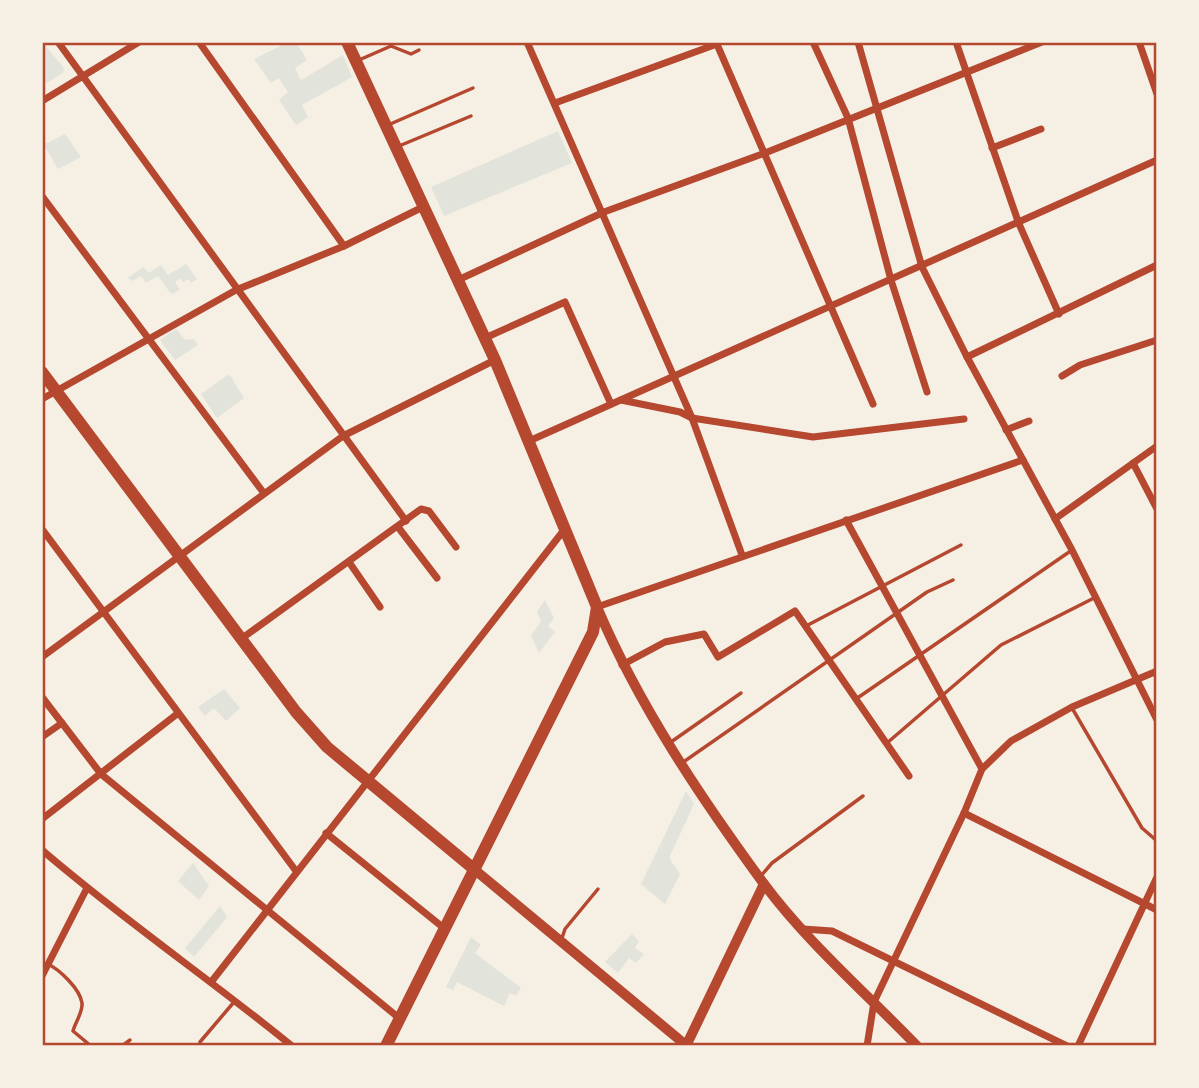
<svg xmlns="http://www.w3.org/2000/svg" width="1199" height="1088" font-family="'Times New Roman',serif">
<rect width="100%" height="100%" fill="#f6efe4"/>
<g fill="#e2e4dc">
<polygon points="42,42 64,68 63,73 42,86"/>
<polygon points="289,42 296,42 307,60 295,68 301,80 343,55 352,77 302,105 308,117 296,125 279,100 288,92 279,78 271,83 254,59"/>
<polygon points="558,131 572,163 444,216 431,187"/>
<polygon points="65,134 81,157 58,169 42,142 47,143"/>
<polygon points="186,264 197,279 191,283 189,279 183,282 181,278 175,282 180,290 171,294 158,276 146,283 141,276 132,281 128,278 143,267 149,273 161,265 168,275"/>
<polygon points="176,329 185,340 194,339 198,345 175,360 160,340"/>
<polygon points="229,374 244,398 217,418 201,394"/>
<polygon points="545,600 554,618 548,626 555,632 539,653 531,636 541,621 537,612"/>
<polygon points="224,689 240,708 226,721 214,708 205,716 198,707"/>
<polygon points="686,791 694,804 669,858 680,874 665,904 641,884"/>
<polygon points="193,863 209,886 199,900 178,881"/>
<polygon points="220,906 227,917 194,957 185,948"/>
<polygon points="632,934 639,941 635,948 644,954 636,963 629,958 618,973 605,962"/>
<polygon points="471,937 481,945 475,953 521,988 516,996 510,993 504,1006 457,982 453,990 446,987"/>
</g>
<g fill="none" stroke-linecap="round" stroke-linejoin="round">
<g stroke="#b5482f" stroke-width="3.5">
<polyline points="359,60 391,46 411,54 419,50"/>
<polyline points="388,125 473,88"/>
<polyline points="399,146 471,116"/>
<polyline points="806,626 961,545"/>
<polyline points="856,699 1072,550"/>
<polyline points="1072,708 1142,828 1157,841"/>
<polyline points="671,742 741,693"/>
<polyline points="887,743 1001,645 1096,597"/>
<polyline points="682,763 927,592 953,580"/>
<polyline points="760,877 772,863 863,796"/>
<polyline points="562,938 565,929 598,889"/>
<path d="M48 964C60 970 80 989 82 1003 83 1012 75 1023 73 1031L91 1046"/>
<polyline points="200,1042 234,1002"/>
<polyline points="122,1046 130,1040"/>
</g>
<g stroke="#b5482f" stroke-width="7">
<polyline points="58,42 406,521"/>
<polyline points="199,42 344,246"/>
<polyline points="527,42 692,418 742,555"/>
<polyline points="716,42 873,404"/>
<polyline points="813,42 848,118 891,280 927,392"/>
<polyline points="858,42 922,267 967,357 1072,550 1157,720"/>
<polyline points="956,42 1019,224 1059,314"/>
<polyline points="1139,42 1157,94"/>
<polyline points="42,101 139,42"/>
<polyline points="555,103 717,44"/>
<polyline points="992,148 1041,129"/>
<polyline points="42,196 263,492"/>
<polyline points="458,280 604,212 765,153 1042,42"/>
<polyline points="485,338 565,302 611,404"/>
<polyline points="967,357 1157,265"/>
<polyline points="1062,376 1080,365 1157,340"/>
<polyline points="42,399 236,290 344,246 425,206"/>
<polyline points="621,400 680,412 692,418 813,437 964,419"/>
<polyline points="1006,430 1029,421"/>
<polyline points="529,441 1157,160"/>
<polyline points="1133,463 1157,509"/>
<polyline points="1055,519 1157,446"/>
<polyline points="846,520 982,769"/>
<polyline points="398,527 437,578"/>
<polyline points="42,529 296,871"/>
<polyline points="349,562 380,607"/>
<polyline points="597,607 1023,460"/>
<polyline points="241,639 421,509 429,511 456,547"/>
<polyline points="42,657 343,436 495,360"/>
<polyline points="622,665 665,642 704,634 718,657 795,611 909,776"/>
<polyline points="42,697 101,774 399,1018"/>
<polyline points="42,737 62,723"/>
<polyline points="964,813 1157,910"/>
<polyline points="42,819 177,714"/>
<polyline points="326,833 445,929"/>
<path d="M42 850C122 919 210 979 292 1046"/>
<polyline points="803,929 832,931 1067,1046"/>
<polyline points="42,976 87,888"/>
<polyline points="212,981 564,530"/>
<polyline points="867,1046 874,1002 964,813 982,769 1011,741 1072,707 1157,671"/>
<polyline points="1078,1046 1157,877"/>
</g>
<g stroke="#b5482f" stroke-width="10">
<path d="M597 607C639 706 701 798 764 884 808 943 866 993 917 1046"/>
<polyline points="475,870 687,1046"/>
<polyline points="686,1046 764,884"/>
</g>
<g stroke="#b5482f" stroke-width="12">
<polyline points="347,42 495,360 597,607 593,632 386,1046"/>
<polyline points="42,372 296,712 327,747 475,870"/>
</g>
</g>
<rect width="1199" height="1088" fill="none" stroke="#f6efe4" stroke-width="88"/>
<rect x="44" y="44" width="1111" height="1000" fill="none" stroke="#b5482f" stroke-width="2.5"/>
</svg>
